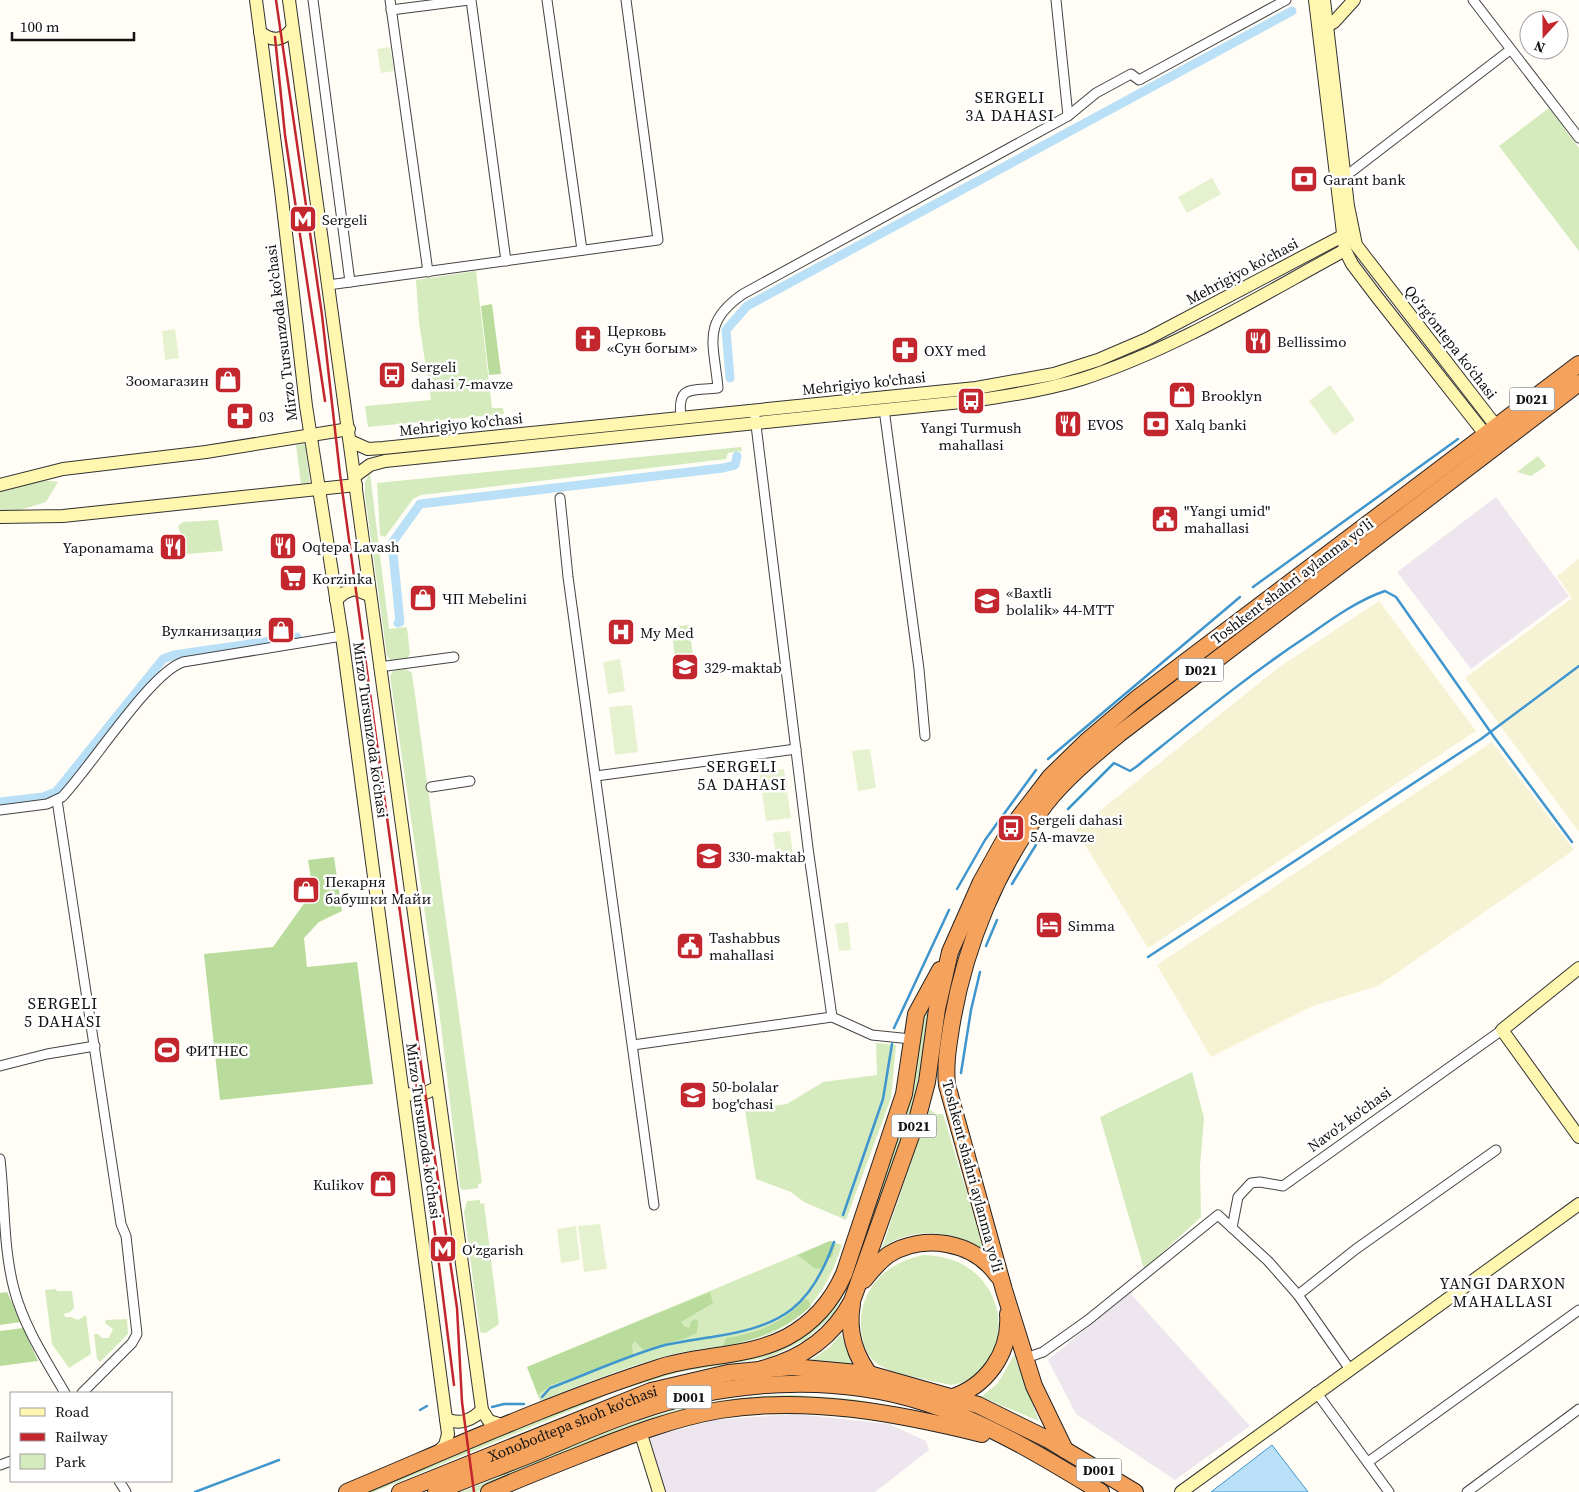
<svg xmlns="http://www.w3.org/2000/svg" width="1579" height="1492" font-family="'Source Serif 4',serif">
<rect width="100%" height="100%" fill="#fffdf5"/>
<g fill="#eee6ef">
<polygon points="1496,497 1569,596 1471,669 1397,572"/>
<polygon points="1130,1293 1250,1426 1175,1480 1076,1414 1048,1360"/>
<polygon points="795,1414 889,1424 926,1441 929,1450 875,1492 661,1492 644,1439 714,1420"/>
</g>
<g fill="#f6f3d4">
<polygon points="1579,559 1579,832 1465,678 1572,598 1557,576"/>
<polygon points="1379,601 1476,731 1148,948 1076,830 1278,668"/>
<polygon points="1492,742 1574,850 1378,986 1313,1006 1211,1057 1157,965"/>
</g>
<g fill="#d5ebbd">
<polygon points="1549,108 1579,148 1579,251 1499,146"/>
<polygon points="476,271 492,408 503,408 504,414 368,427 365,406 431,400 419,322 416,280"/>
<polygon points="305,444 310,484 301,485 296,445"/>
<polygon points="741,447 742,451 728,453 726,459 421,495 413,499 385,537 380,535 377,483"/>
<polygon points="1538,456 1546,466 1531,476 1517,472"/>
<polygon points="370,473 389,629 407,627 410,654 407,659 392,661 387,656 365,495 365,482"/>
<polygon points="42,480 58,482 46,502 17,511 0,511 0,490"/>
<polygon points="218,520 223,551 187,554 178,526 183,522"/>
<polygon points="689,625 694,664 676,666 671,627"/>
<polygon points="406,669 412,673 482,1183 478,1184 478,1188 462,1190 460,1187 439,1009 390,676 393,671"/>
<polygon points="931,995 915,1100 855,1273 833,1315 805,1340 770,1357 680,1372 620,1390 612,1387 675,1369 822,1318 917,1029"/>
<polygon points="876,1043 896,1045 891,1098 846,1220 804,1202 791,1192 756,1179 745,1110 787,1104 823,1082 877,1075"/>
<polygon points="1192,1072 1204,1118 1200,1166 1201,1217 1144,1269 1100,1117"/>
<path d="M929 1109 936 1114H943L985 1252C953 1231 915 1225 882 1248Z"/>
<polygon points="480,1200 480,1204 484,1203 499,1324 486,1333 480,1332 464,1212 467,1201"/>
<path d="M830 1241 842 1245C822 1305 794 1333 730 1345 710 1348 689 1350 670 1355 625 1367 583 1384 540 1401L527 1367Z"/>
<path d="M924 1255C1017 1257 1020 1376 951 1385 933 1381 886 1373 875 1362 865 1353 862 1341 861 1328 859 1288 887 1262 924 1255Z"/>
<polygon points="56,1289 57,1291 72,1291 74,1308 70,1312 64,1314 65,1317 71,1317 78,1320 86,1315 91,1354 69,1368 52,1344 45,1290"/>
<polygon points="127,1319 128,1334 100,1362 97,1359 94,1334 98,1334 102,1338 109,1338 113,1329 105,1323 106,1320"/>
<polygon points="841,1334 852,1364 811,1360 830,1347"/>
<polygon points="1014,1355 1039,1421 981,1397 998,1383"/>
<path d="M794 1395 853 1399 899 1408 795 1399 583 1447 476 1492H462C570 1447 673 1394 794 1395Z"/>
<polygon points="591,1396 601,1398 374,1492 360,1492"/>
</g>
<g fill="#b9dc9c">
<polygon points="492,304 501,374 489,375 481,306"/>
<polygon points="334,857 342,911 319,922 304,938 307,967 357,962 373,1084 220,1100 204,954 273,947 313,891 308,860"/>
<polygon points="830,1241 836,1243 832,1257 825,1261 822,1269 814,1268 798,1255"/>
<polygon points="7,1292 21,1322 0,1325 0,1293"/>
<polygon points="710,1292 713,1303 681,1322 684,1326 689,1328 691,1322 695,1319 698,1321 697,1333 686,1338 647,1349 643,1350 635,1341 632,1345 633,1355 549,1386 538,1395 527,1367"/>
<path d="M805 1299 808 1300 811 1306C786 1329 756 1340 723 1346L726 1338C757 1333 784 1323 805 1299Z"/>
<polygon points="23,1328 38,1361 0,1366 0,1331"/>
</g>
<g fill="#e6f2cf">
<polygon points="390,47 394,71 381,73 377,49"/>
<polygon points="1212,178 1221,194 1187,213 1178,197"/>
<polygon points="175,329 179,358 165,360 162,331"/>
<polygon points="1330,385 1355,420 1334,435 1309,401"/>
<polygon points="620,659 625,691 608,694 603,662"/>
<polygon points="632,705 638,752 615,755 609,707"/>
<polygon points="870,749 876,788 858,791 852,751"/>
<polygon points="784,769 791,818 766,821 759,772"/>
<polygon points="790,831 794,863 777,865 773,833"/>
<polygon points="848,922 851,950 839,951 835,924"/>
<polygon points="600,1224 607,1269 584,1272 578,1226"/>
<polygon points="576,1226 580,1260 561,1263 557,1229"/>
</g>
<polygon fill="#b9e0f7" stroke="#3f96cf" points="1272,1445 1308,1492 1211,1492"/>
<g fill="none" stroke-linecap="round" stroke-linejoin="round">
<g stroke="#3f96cf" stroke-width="2.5">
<polyline points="1253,587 1458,439"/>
<polyline points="1048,759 1240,597"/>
<path d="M1068 809 1114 763 1130 771 1136 767C1193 721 1248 675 1309 635 1332 619 1358 600 1385 591L1396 597 1494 737 1572 842"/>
<polyline points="1012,884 1042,835"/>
<polyline points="957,889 985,840 1036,770"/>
<polyline points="986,946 997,920"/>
<polyline points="1148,957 1481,739 1579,666"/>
<polyline points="894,1028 949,910"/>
<polyline points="961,1073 971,1010 980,972"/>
<polyline points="843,1215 883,1099 892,1044"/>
<path d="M542 1397 550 1388C588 1374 626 1356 665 1345 682 1341 700 1339 718 1336 783 1325 811 1307 834 1242"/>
<polyline points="492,1407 504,1404 524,1404"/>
<polyline points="420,1410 427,1406"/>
<polyline points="195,1492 279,1460"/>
</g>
<g stroke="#b9e0f7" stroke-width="9">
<polyline points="730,378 726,330 747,306 1292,11"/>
<polyline points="398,623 400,622 392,543 420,504 723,468 735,465 737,456"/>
<polyline points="0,802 43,797 56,792 163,659 174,655 297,637"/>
</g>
<g stroke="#444" stroke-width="11">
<g id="street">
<polyline points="313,0 350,282"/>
<polyline points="390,0 428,272"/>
<polyline points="471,0 506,261"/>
<polyline points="547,0 582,250"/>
<polyline points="1056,0 1068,116"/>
<polyline points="1473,0 1579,138"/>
<polyline points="391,10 469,0"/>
<polyline points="1344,174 1351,172 1510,50"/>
<polyline points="328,285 658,240 626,0"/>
<polyline points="884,409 919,669 925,736"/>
<polyline points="755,417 808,848 832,1017"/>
<path d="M681 418C677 385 690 391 718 388 714 343 701 323 743 294L1068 116 1096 93 1131 74 1139 80 1286 0"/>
<polyline points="560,498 568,577 654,1205"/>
<polyline points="379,667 454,657"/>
<polyline points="596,776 796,749"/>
<polyline points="431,787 470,781"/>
<polyline points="57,800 121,1224 126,1236 137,1334 132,1343 82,1393"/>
<path d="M0 810 47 804 62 797C91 767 150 673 183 662L342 636"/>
<polyline points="633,1045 832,1017 872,1035 911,1039"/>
<polyline points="0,1066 47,1054 95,1046"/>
<path d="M0 1159C5 1202 3 1247 14 1289 24 1327 46 1360 65 1393"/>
<polyline points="1232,1228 1238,1197 1251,1183 1260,1182 1283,1186 1502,1030"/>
<polyline points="1298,1295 1356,1249 1496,1150"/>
<polyline points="1026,1358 1043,1352 1088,1320 1218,1215 1268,1261 1298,1295 1349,1368"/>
<polyline points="1316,1392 1389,1492"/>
<polyline points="1368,1462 1579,1310"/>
<polyline points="0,1465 11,1461"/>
<polyline points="119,1481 126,1492"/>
<polyline points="1467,1492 1579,1409"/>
</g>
</g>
<g stroke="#333" stroke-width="14">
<g id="secondary">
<polyline points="256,0 281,190 306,406 342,636 448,1434 445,1445 437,1453"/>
<polyline points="289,0 482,1410 489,1421 505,1426"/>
<polyline points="1315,0 1345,250 1352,264 1377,297 1485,434 1492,438"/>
<polyline points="1324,0 1348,206 1356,245 1496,426 1498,435"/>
<polyline points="1323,28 1334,22 1354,0"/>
<path d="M260 32C272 42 283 41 292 29"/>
<polyline points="350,441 368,449 383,448 976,388 1054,374 1098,360 1147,339 1352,231"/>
<path d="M355 476 370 465 385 461 971 401C1008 396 1046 390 1082 379 1175 349 1260 296 1345 250"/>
<polyline points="0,485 63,469 206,452 349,429"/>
<polyline points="0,517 63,516 356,485"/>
<polyline points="336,600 344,593 354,589 369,595"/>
<polyline points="1579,968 1502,1030 1579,1137"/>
<polyline points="403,1094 421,1095 436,1088"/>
<path d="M446 1419C460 1425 471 1421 482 1410"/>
<polyline points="640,1431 659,1492"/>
<polyline points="1181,1492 1579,1204"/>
</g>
</g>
<g stroke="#222" stroke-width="18">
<g id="highway">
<path d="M864 1280C871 1271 879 1262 888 1255 923 1233 974 1241 998 1276"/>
<path d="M852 1304C847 1332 855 1357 873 1379"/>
<path d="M762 1369C801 1359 833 1337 852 1301L918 1116 927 1082 937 1009 950 952 981 882 1011 828 1050 777 1088 740 1135 700 1579 364"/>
<path d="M950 1398C986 1387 1011 1353 1008 1314"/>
<path d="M1065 1450 1034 1386 1004 1290 947 1085C945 1065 948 1047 951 1028 964 947 997 866 1047 802 1068 776 1094 755 1119 734L1579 383"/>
<path d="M347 1492C450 1449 552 1402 658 1368 699 1354 747 1358 787 1337 813 1323 832 1301 844 1274L904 1094 916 1014 940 970"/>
<path id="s1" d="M400 1492 651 1391 728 1373 792 1367 869 1374 978 1405 1047 1439 1135 1492"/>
<path d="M436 1492C468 1478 502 1466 534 1453 568 1439 601 1423 636 1412 726 1380 834 1373 926 1403 988 1423 1045 1458 1101 1492"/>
<path d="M489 1492C521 1478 554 1465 587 1452 630 1435 674 1418 720 1410 807 1396 897 1413 982 1434"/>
</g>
</g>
<use href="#street" stroke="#fff" stroke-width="9"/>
<use href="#secondary" stroke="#fff6b0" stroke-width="12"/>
<use href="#highway" stroke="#f5a25d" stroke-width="16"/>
<g stroke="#c4262e" stroke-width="2.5">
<polyline points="276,0 322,315 340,474 419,1051 457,1308 462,1402 474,1492"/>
<polyline points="275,37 285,135 325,401"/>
<polyline points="415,1073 454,1385"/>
</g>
</g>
<defs>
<g id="bank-square" transform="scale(1.4375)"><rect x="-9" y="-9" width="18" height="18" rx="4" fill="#c4262e" stroke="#fff"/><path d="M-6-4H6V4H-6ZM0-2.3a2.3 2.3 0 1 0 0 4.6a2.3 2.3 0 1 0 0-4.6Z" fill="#fff"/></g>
<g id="metro-square" transform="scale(1.4375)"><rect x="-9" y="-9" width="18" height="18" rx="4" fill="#c4262e" stroke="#fff"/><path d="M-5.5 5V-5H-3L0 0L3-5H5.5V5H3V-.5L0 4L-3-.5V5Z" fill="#fff"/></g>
<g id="church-square" transform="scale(1.4375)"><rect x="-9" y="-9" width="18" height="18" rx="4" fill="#c4262e" stroke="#fff"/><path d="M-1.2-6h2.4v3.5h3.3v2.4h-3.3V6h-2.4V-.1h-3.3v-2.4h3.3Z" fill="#fff"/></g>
<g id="restaurant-square" transform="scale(1.4375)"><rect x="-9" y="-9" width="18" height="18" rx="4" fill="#c4262e" stroke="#fff"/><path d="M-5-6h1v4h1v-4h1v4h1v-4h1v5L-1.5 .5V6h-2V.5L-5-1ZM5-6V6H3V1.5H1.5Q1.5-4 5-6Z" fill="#fff"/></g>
<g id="pharmacy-square" transform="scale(1.4375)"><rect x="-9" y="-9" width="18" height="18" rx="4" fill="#c4262e" stroke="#fff"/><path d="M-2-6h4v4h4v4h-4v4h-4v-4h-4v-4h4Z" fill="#fff"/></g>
<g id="bus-square" transform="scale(1.4375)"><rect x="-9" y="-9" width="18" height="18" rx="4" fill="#c4262e" stroke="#fff"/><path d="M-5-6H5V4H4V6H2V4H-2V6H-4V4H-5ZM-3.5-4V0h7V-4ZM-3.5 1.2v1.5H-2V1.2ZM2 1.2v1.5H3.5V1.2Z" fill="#fff"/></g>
<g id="shop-square" transform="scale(1.4375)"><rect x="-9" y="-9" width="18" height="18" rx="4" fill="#c4262e" stroke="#fff"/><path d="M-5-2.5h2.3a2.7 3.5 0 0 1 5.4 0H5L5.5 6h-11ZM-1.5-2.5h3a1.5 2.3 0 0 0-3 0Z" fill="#fff"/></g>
<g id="civic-square" transform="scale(1.4375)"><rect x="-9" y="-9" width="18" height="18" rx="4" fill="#c4262e" stroke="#fff"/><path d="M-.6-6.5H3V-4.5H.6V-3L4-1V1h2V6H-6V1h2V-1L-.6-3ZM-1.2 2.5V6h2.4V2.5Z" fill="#fff"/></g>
<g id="supermarket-square" transform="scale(1.4375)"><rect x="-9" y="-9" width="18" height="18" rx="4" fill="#c4262e" stroke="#fff"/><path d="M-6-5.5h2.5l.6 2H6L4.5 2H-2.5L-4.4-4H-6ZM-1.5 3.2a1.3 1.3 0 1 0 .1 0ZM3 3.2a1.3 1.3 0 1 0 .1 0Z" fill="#fff"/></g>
<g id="school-square" transform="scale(1.4375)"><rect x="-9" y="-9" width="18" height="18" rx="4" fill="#c4262e" stroke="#fff"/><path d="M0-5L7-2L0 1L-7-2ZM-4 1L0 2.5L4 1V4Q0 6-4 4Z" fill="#fff"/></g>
<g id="hospital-square" transform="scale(1.4375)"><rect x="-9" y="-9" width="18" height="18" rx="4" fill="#c4262e" stroke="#fff"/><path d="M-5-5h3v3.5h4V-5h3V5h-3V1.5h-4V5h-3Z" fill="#fff"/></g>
<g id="hotel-square" transform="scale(1.4375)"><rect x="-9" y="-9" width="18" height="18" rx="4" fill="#c4262e" stroke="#fff"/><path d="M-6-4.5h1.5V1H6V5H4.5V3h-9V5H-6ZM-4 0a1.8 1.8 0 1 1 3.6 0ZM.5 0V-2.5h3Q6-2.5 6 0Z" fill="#fff"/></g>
<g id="stadium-square" transform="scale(1.4375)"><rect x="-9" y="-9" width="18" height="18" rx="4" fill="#c4262e" stroke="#fff"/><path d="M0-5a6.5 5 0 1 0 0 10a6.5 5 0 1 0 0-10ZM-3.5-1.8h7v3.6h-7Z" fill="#fff"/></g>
</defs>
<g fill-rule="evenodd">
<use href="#bank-square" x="1304" y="179"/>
<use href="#metro-square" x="303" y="219"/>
<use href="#church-square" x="588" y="339"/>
<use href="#restaurant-square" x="1258" y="341"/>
<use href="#pharmacy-square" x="905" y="350"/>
<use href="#bus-square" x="392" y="375"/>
<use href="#shop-square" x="228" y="380"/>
<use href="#shop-square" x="1182" y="395"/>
<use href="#bus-square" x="971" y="401"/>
<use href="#pharmacy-square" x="240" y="416"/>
<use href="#restaurant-square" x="1068" y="424"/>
<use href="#bank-square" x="1156" y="424"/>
<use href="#civic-square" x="1165" y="519"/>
<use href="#restaurant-square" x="283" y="546"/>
<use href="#restaurant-square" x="173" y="547"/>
<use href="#supermarket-square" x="293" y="578"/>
<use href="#shop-square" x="423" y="598"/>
<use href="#school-square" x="987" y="601"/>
<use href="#shop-square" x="281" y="630"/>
<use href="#hospital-square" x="621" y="632"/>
<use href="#school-square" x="685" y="667"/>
<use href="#bus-square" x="1011" y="828"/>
<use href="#school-square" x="709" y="856"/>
<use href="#shop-square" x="306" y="890"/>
<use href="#hotel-square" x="1049" y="925"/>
<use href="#civic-square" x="690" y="946"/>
<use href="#stadium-square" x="167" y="1050"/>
<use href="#school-square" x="693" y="1095"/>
<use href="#shop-square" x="383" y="1184"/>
<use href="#metro-square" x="443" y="1249"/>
</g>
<g text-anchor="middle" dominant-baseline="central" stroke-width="5" stroke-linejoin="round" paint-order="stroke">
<g fill="#fff" stroke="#585858" stroke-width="1">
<rect x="1509.5" y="387.5" width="45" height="23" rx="4"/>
<rect x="1178.5" y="658.5" width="45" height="23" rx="4"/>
<rect x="891.5" y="1114.5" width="45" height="23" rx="4"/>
<rect x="666.5" y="1385.5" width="45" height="23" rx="4"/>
<rect x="1076.5" y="1458.5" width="45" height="23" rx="4"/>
</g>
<g font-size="14" font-weight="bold" fill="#111">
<text x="1532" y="399">D021</text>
<text x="1201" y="670">D021</text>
<text x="914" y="1126">D021</text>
<text x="689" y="1397">D001</text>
<text x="1099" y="1470">D001</text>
</g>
<g font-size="15" fill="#111" stroke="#fff" text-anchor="start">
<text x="1323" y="179">Garant bank</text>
<text x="322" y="219">Sergeli</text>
<text x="607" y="330">Церковь<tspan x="607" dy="17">«Сун богым»</tspan></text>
<text x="1277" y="341">Bellissimo</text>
<text x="924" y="350">OXY med</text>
<text x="411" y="366">Sergeli<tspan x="411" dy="17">dahasi 7-mavze</tspan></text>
<text x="209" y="380" text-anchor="end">Зоомагазин</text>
<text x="1201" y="395">Brooklyn</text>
<text x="259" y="416">03</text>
<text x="1087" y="424">EVOS</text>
<text x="1175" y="424">Xalq banki</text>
<text x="971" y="427" text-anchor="middle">Yangi Turmush<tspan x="971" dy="17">mahallasi</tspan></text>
<text x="1184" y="510">"Yangi umid"<tspan x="1184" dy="17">mahallasi</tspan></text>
<text x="302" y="546">Oqtepa Lavash</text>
<text x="154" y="547" text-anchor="end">Yaponamama</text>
<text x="312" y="578">Korzinka</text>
<text x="1006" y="592">«Baxtli<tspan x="1006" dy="17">bolalik» 44-MTT</tspan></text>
<text x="442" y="598">ЧП Mebelini</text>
<text x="262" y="630" text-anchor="end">Вулканизация</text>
<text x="640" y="632">My Med</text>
<text x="704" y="667">329-maktab</text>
<text x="1030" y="819">Sergeli dahasi<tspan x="1030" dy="17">5A-mavze</tspan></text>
<text x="728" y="856">330-maktab</text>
<text x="325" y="881">Пекарня<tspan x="325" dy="17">бабушки Майи</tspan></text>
<text x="1068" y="925">Simma</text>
<text x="709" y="937">Tashabbus<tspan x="709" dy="17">mahallasi</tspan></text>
<text x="186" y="1050">ФИТНЕС</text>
<text x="712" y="1086">50-bolalar<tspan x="712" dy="17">bog'chasi</tspan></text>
<text x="364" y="1184" text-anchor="end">Kulikov</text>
<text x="462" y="1249">O‘zgarish</text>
</g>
<g font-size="15" fill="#111" stroke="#fff">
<text transform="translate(1242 271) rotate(-28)">Mehrigiyo ko'chasi</text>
<text transform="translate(281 333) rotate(-97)">Mirzo Tursunzoda ko'chasi</text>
<text transform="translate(1451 342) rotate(52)">Qoʻrgʻontepa koʻchasi</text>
<text transform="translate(864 383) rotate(-6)">Mehrigiyo ko'chasi</text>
<text transform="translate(461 424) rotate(-6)">Mehrigiyo ko'chasi</text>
<text transform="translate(1292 581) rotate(-37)">Toshkent shahri aylanma yoʻli</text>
<text transform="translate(371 730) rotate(82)">Mirzo Tursunzoda ko'chasi</text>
<text transform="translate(1349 1119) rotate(-36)">Navo'z ko'chasi</text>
<text transform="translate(424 1131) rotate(82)">Mirzo Tursunzoda ko'chasi</text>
<text transform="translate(973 1176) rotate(75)">Toshkent shahri aylanma yoʻli</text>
<text stroke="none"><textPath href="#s1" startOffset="186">Xonobodtepa shoh ko'chasi</textPath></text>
</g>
<g font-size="16" letter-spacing="1" fill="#111" stroke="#fff">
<text x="1010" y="97">SERGELI<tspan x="1010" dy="18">3A DAHASI</tspan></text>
<text x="742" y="766">SERGELI<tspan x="742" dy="18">5A DAHASI</tspan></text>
<text x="63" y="1003">SERGELI<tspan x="63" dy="18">5 DAHASI</tspan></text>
<text x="1503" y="1283">YANGI DARXON<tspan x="1503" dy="18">MAHALLASI</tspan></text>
</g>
</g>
<rect x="10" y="1392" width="162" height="90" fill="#ffffff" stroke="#a0a0a0"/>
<rect x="20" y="1408" width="25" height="8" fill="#fff6b0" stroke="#a0a0a0"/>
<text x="55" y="1417" font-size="15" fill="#111111">Road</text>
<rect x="20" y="1433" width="25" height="8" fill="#c4262e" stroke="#a0a0a0"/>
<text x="55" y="1442" font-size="15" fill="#111111">Railway</text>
<rect x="20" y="1454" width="25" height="15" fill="#d5ebbd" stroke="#a0a0a0"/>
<text x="55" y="1467" font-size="15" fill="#111111">Park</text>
<g transform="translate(1544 35) rotate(201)"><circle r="24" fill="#ffffff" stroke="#a0a0a0"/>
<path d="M0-4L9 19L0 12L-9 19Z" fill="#c4262e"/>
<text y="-8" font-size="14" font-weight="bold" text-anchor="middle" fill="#111111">N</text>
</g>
<path d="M12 32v8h122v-8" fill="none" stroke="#111111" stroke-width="2.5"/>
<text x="20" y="32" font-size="15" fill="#111111" stroke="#ffffff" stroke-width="4" paint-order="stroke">100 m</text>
</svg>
